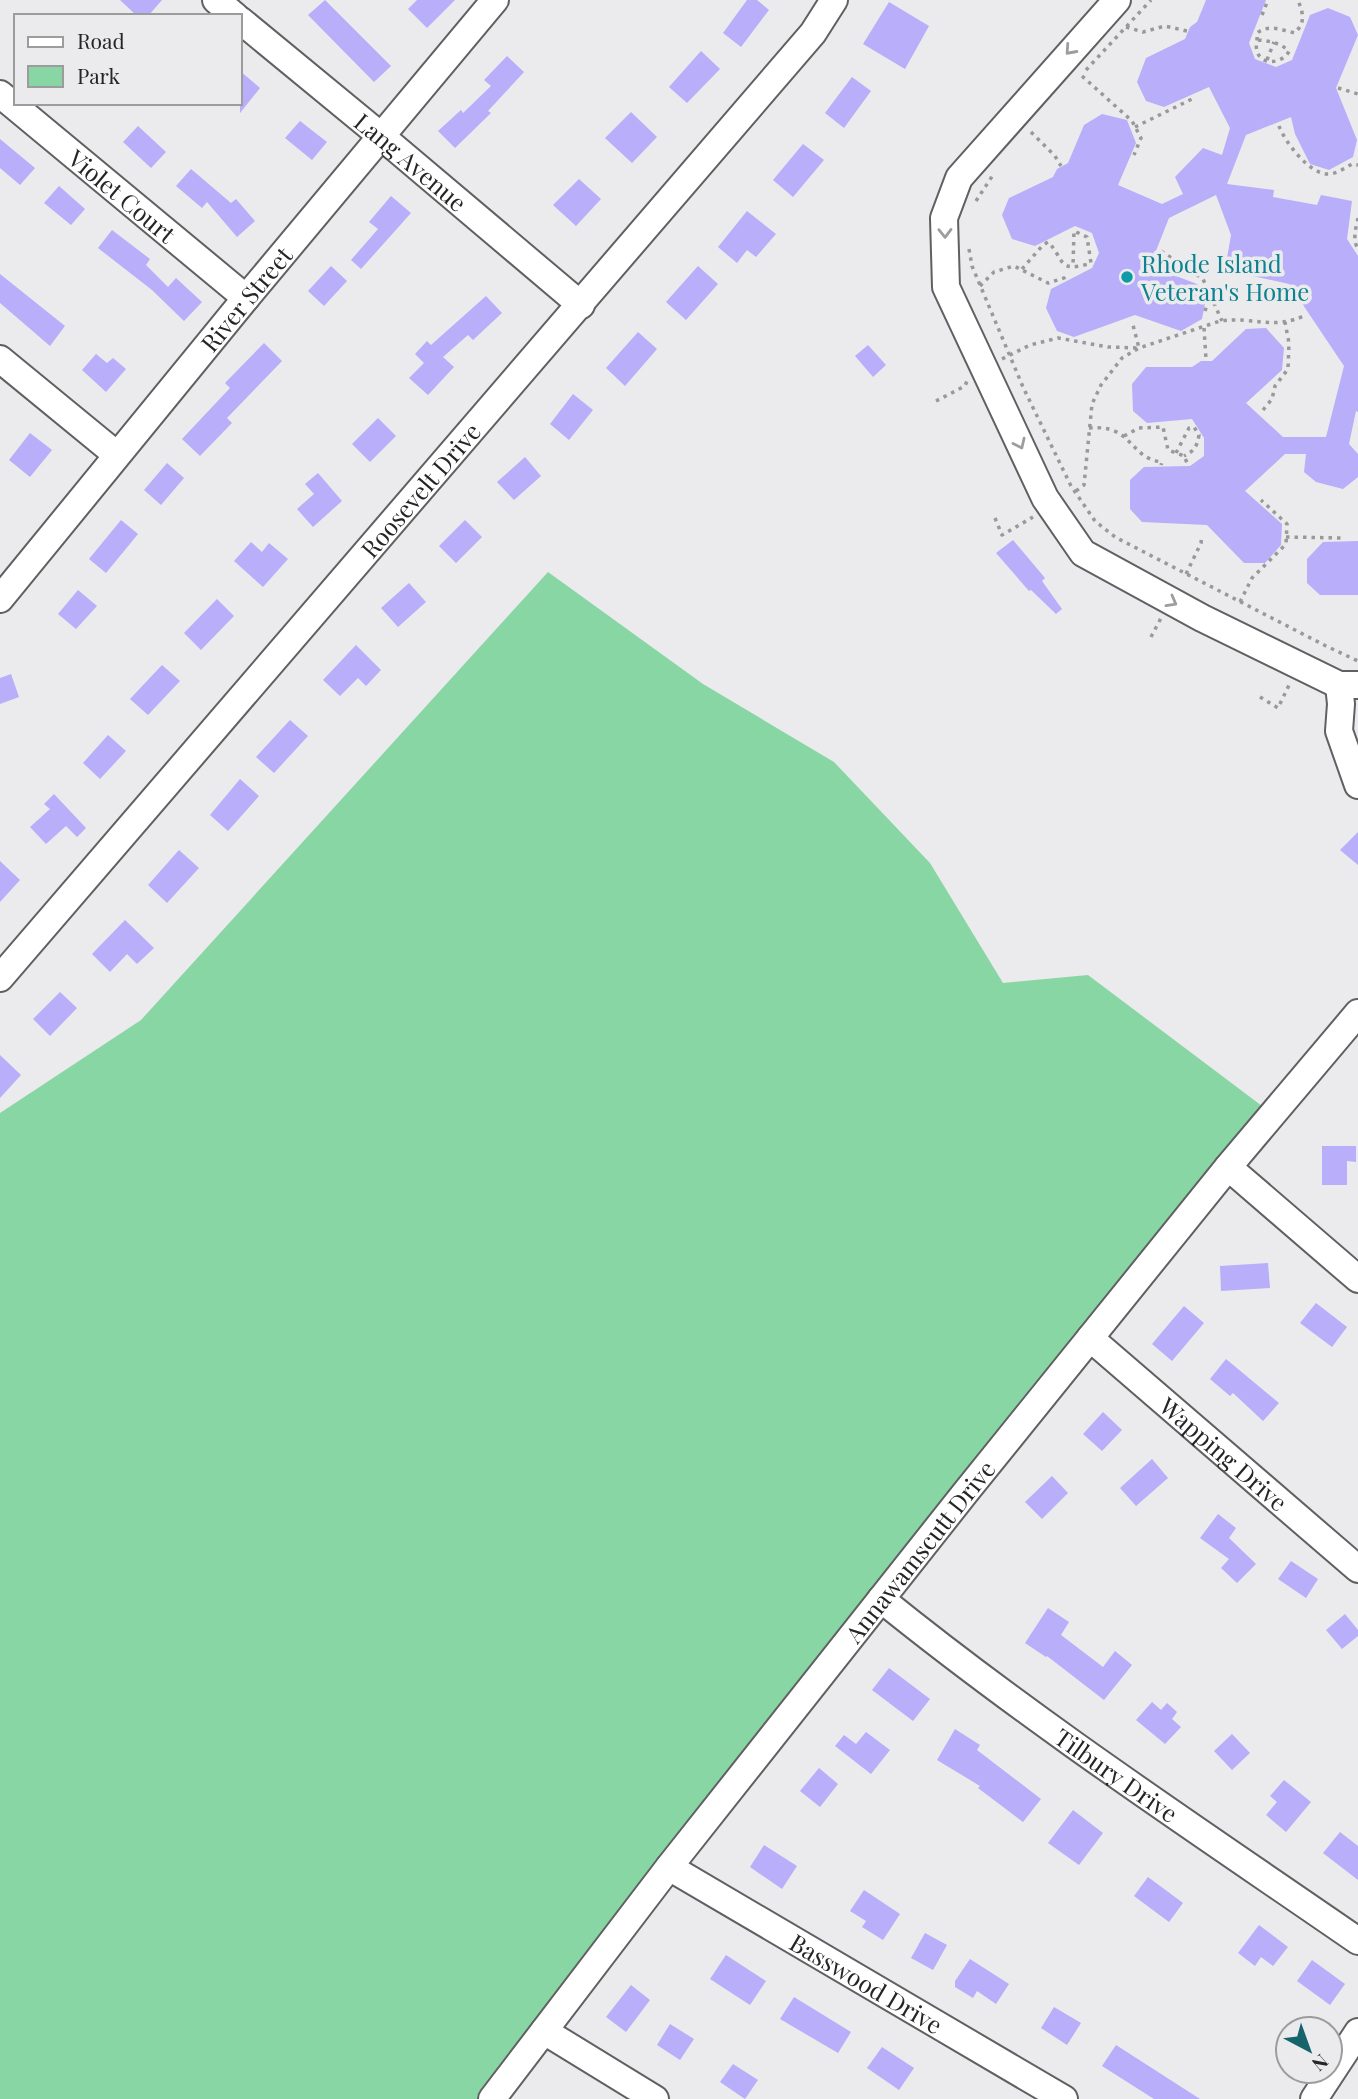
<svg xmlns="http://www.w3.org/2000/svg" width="1358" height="2099" font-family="'Playfair Display',serif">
<rect width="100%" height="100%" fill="#ebebed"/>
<polygon fill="#88d6a4" points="548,572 703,684 834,762 930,863 1003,983 1088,975 1266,1109 480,2099 0,2099 0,1113 141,1020"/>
<g fill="#b8aef9">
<polygon points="120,0 162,0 148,16 137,16"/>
<polygon points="325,0 391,66 374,82 308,15"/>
<polygon points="417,0 455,0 427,28 408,9"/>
<polygon points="747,0 757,0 769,10 741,47 723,33"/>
<polygon points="1206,0 1266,0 1249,43 1255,59 1276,67 1292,60 1310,15 1328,8 1350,17 1358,35 1336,88 1357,140 1353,157 1329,170 1310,164 1295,134 1291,117 1246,135 1227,184 1274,190 1273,197 1317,205 1321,195 1352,201 1347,239 1358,256 1358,412 1356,411 1349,444 1358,454 1358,477 1343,489 1316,482 1304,472 1306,454 1285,454 1245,491 1282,524 1281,545 1265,563 1244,563 1207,525 1142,522 1130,509 1130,480 1144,467 1190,466 1204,456 1204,438 1192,419 1147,423 1133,411 1132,384 1146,367 1192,367 1201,361 1212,361 1246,329 1266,328 1284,348 1282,370 1246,403 1283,437 1326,437 1344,366 1289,284 1225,270 1231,235 1216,195 1169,218 1150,266 1197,284 1206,298 1202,319 1181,331 1135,315 1074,337 1057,331 1046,308 1051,289 1092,268 1099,253 1092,233 1075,226 1035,246 1012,239 1002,215 1009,198 1053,177 1057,169 1068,163 1084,125 1102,114 1127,120 1136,143 1118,185 1162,204 1183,194 1175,177 1203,148 1222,155 1230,128 1209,87 1164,107 1146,101 1137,82 1146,58 1185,39 1190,27 1197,22"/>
<polygon points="889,2 929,26 905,69 863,44"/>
<polygon points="701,51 720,69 687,103 669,87"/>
<polygon points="507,56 524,72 488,111 491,113 455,148 438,131 461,110 463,113 491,86 484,80"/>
<polygon points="240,71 260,88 240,113"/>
<polygon points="852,77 871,91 844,128 825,113"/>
<polygon points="631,112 657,137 632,163 605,138"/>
<polygon points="300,121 327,142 312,160 285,138"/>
<polygon points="138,126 166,152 151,168 123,142"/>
<polygon points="0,139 35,168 20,185 0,168"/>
<polygon points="803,144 824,160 793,197 773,180"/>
<polygon points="191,169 231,203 236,199 255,221 237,237 207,202 202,208 176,186"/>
<polygon points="579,179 601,199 576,226 553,205"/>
<polygon points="59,186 85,209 71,225 44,203"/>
<polygon points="391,196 411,213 361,269 351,260 378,229 369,222"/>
<polygon points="747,211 776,234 756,257 747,250 737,263 718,247"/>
<polygon points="112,230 150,259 146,265 168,287 176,278 202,302 184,321 152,290 98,248"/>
<polygon points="331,266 347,281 324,306 308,291"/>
<polygon points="698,266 718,284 686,320 666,302"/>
<polygon points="0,274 65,326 50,346 0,303"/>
<polygon points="486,296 502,313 473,340 468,335 443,357 454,367 428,395 409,378 424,363 415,354 427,341 431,345"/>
<polygon points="638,332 657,349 625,386 606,368"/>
<polygon points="264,343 282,361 227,418 232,423 200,456 182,439 230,388 225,383"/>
<polygon points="868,345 886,365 873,377 855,356"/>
<polygon points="96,354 107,363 113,358 126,369 106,392 82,370"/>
<polygon points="573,394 593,410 569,440 550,424"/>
<polygon points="378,418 396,436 370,462 352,444"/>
<polygon points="30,433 52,450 30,477 9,460"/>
<polygon points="525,457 541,476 514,500 497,482"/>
<polygon points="167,463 184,478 161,505 144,490"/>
<polygon points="318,473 342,501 313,527 297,509 314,494 305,484"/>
<polygon points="121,520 138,534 106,573 89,559"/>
<polygon points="465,520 482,537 456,563 439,546"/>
<polygon points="1013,540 1045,578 1042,581 1062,609 1056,614 1031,590 1029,591 996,553"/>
<polygon points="1358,541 1358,595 1320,595 1307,583 1307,559 1323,542"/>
<polygon points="251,542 262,552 269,543 288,559 263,587 234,561"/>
<polygon points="409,583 426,602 398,627 381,608"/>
<polygon points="78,590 97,606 76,629 58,614"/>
<polygon points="217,599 234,616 201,650 184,633"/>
<polygon points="356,645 381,670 366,686 358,678 340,696 323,680"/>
<polygon points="162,665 180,681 148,715 130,699"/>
<polygon points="11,674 19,697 0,704 0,678"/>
<polygon points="290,720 308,736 274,773 256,757"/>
<polygon points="108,735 126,751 100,779 83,763"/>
<polygon points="240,779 259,796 228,831 210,815"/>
<polygon points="54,794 86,828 77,837 66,826 46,844 30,827 50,809 44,804"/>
<polygon points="1358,832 1358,865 1340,850"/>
<polygon points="179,850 199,868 167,903 148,885"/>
<polygon points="0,861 20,880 0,902"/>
<polygon points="125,920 154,948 137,964 127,954 110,972 92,954"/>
<polygon points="60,992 77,1008 50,1036 33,1019"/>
<polygon points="0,1055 21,1075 0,1098"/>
<polygon points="1322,1146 1356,1146 1356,1162 1347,1161 1347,1185 1322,1185"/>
<polygon points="1268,1263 1270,1288 1221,1291 1220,1266"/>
<polygon points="1316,1303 1347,1327 1332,1347 1300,1323"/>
<polygon points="1184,1306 1204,1323 1172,1361 1152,1344"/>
<polygon points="1226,1359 1279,1403 1263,1421 1233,1393 1230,1396 1210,1379"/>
<polygon points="1103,1412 1122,1430 1102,1451 1083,1434"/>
<polygon points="1152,1459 1168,1478 1136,1506 1120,1488"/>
<polygon points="1052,1476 1068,1493 1042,1519 1025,1502"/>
<polygon points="1218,1514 1236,1528 1229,1538 1256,1564 1237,1583 1221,1568 1229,1559 1200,1538"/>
<polygon points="1291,1561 1318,1579 1306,1598 1278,1579"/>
<polygon points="1048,1608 1069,1622 1061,1635 1103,1667 1115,1651 1132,1665 1104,1700 1047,1656 1046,1657 1025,1643"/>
<polygon points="1345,1614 1358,1630 1358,1636 1342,1649 1326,1630"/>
<polygon points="889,1668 930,1699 913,1721 872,1690"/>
<polygon points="1152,1702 1161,1710 1167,1703 1177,1712 1172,1719 1181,1727 1165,1744 1136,1720"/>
<polygon points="955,1729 980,1745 977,1750 1041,1799 1023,1822 978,1788 980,1786 937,1760"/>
<polygon points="866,1732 890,1750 871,1774 835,1746 844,1735 856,1744"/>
<polygon points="1232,1734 1250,1753 1232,1770 1214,1751"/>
<polygon points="819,1768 838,1784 820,1807 800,1791"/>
<polygon points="1284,1780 1311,1802 1286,1832 1266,1815 1277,1802 1270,1796"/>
<polygon points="1073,1810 1103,1833 1079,1865 1048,1843"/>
<polygon points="1340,1832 1358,1846 1358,1880 1323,1853"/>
<polygon points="764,1845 797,1866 782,1889 750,1867"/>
<polygon points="1148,1877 1183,1903 1169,1922 1134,1896"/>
<polygon points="864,1890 900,1914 883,1940 862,1927 866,1921 850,1911"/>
<polygon points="1259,1925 1288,1947 1273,1966 1261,1957 1255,1966 1238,1953"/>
<polygon points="925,1933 947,1945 933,1970 911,1958"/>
<polygon points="726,1955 766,1981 750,2005 710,1979"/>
<polygon points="970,1959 1009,1984 996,2004 977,1991 973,1998 955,1987 955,1981"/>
<polygon points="1312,1960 1345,1984 1330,2005 1297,1981"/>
<polygon points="631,1985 650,2000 626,2032 606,2017"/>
<polygon points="794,1997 851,2032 838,2053 780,2019"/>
<polygon points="1054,2007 1081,2023 1067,2045 1041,2028"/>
<polygon points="670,2024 694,2039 680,2060 657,2045"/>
<polygon points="1116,2045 1200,2099 1154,2099 1102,2066"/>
<polygon points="882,2047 914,2068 899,2090 867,2068"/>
<polygon points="733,2064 758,2080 745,2099 720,2082"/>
</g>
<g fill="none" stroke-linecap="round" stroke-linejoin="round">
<g stroke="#606062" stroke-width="30">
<g id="minor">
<polyline points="216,0 235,16"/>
<polyline points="1117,0 959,178 944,218 946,287 1045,498 1083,553 1202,618 1339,685 1358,685"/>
<path id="s1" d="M240 20 381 136 581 305"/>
<path id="s2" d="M0 94 246 298"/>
<polyline points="0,359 117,455"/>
<path id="s3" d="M0 599 246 298 495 0"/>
<polyline points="1339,685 1341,704 1339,731 1358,785"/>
<path id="s4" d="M0 978 813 33 834 0"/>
<polyline points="1228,1167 1358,1279"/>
<path id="s5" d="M1090 1338 1358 1569"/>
<path id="s6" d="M881 1599C1033 1722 1197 1830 1358 1941"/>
<path id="s7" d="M669 1867 1064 2099"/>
<polyline points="544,2031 655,2099"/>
<path id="s8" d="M492 2099 669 1867 965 1493 1228 1167 1358 1013"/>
<polyline points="1314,2099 1358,2032"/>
</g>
</g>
<g stroke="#99999a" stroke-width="3.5" stroke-dasharray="3.5 5" stroke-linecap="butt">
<polyline points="1262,15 1268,0"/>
<polyline points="1126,27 1143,32 1165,26 1187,31"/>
<path d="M1258 40C1270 41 1280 43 1289 51 1284 63 1261 67 1257 51 1255 46 1258 39 1257 33 1269 24 1282 30 1295 33 1306 21 1303 14 1298 0"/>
<polyline points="1267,60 1274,42"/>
<polyline points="1086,70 1151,0"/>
<polyline points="1082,76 1132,121 1141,138 1134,155"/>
<polyline points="1338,88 1358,94"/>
<path d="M1279 126C1285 142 1308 172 1326 174 1335 175 1345 168 1352 164L1358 165"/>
<polyline points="1135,127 1194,98"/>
<polyline points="1031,132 1055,156 1061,166"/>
<polyline points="976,201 993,175"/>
<path d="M1358 218C1356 228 1352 239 1358 249"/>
<polyline points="969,249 972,266 1023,387 1071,486 1095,521 1115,537 1326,646 1358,661"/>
<polyline points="1161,251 1203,279 1222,321"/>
<path d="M1155 261 1158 268C1169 271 1180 275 1191 271"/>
<path d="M1022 269 1043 245 1048 242C1065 259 1057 274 1091 263L1087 237 1074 231 1073 266"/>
<polyline points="980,286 994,272 1014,266 1048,283 1064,278 1065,281"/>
<polyline points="1205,311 1211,293"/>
<polyline points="1204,328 1206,359"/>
<polyline points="1002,359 1030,345 1058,338 1108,347 1139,348 1133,325"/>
<polyline points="936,401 965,386 967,381"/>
<polyline points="1263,410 1272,399 1275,386 1288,369 1289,343 1285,322"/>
<path d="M1089 428C1134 424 1128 458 1162 462L1161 465"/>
<polyline points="1124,436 1139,428 1163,427 1168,450 1184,456 1188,465"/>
<path d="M1176 453 1189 428 1194 427 1199 435C1197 447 1194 451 1184 456"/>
<path d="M1076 491 1084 485 1092 404 1101 385 1122 358 1139 348 1220 321C1254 316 1272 331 1306 315"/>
<polyline points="995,518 1002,535 1033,517"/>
<polyline points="1286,537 1341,538"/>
<polyline points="1186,574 1201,543 1202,535"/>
<polyline points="1240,602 1252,578 1286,544 1287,524 1261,500"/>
<polyline points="1151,637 1161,618"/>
<polyline points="1260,697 1278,708 1290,683"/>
</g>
<use href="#minor" stroke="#fff" stroke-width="26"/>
</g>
<defs><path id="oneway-chevron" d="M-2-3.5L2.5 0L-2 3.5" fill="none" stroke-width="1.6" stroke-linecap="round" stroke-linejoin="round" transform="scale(1.75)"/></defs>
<g stroke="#9d9d9d">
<use href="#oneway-chevron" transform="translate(1070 50) rotate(132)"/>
<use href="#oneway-chevron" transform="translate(945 233) rotate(89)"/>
<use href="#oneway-chevron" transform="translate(1020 444) rotate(65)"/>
<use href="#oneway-chevron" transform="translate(1172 602) rotate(29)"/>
</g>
<circle fill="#0f9aa8" stroke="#ebebed" stroke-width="2.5" cx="1127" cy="277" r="7"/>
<g text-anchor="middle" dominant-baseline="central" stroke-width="7" stroke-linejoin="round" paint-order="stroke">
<g font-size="24" fill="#252525" stroke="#ebebed">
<text stroke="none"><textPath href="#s1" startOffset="222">Lang Avenue</textPath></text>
<text stroke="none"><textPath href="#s2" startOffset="159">Violet Court</textPath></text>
<text stroke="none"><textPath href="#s3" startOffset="388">River Street</textPath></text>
<text stroke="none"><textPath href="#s4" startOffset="644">Roosevelt Drive</textPath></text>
<text stroke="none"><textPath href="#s5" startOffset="177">Wapping Drive</textPath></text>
<text stroke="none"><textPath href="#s8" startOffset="695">Annawamscutt Drive</textPath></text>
<text stroke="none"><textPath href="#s6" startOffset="294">Tilbury Drive</textPath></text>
<text stroke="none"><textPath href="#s7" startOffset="229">Basswood Drive</textPath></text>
</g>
<g font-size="24" fill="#0d838f" stroke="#ebebed" text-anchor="start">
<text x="1141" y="263">Rhode Island<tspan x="1141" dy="28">Veteran's Home</tspan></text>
</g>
</g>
<rect x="14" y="14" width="228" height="91" fill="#ebebed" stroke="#9c9c9d" stroke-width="2"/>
<rect x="28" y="37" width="35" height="10" fill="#ffffff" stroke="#9c9c9d" stroke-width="2"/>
<text x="77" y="49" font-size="21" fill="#252525">Road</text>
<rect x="28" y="66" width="35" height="21" fill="#88d6a4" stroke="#9c9c9d" stroke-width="2"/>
<text x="77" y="84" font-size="21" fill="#252525">Park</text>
<g transform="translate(1309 2050) rotate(139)"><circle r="33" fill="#ebebed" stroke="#9c9c9d" stroke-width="2"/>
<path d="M0-5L12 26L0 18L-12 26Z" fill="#15636b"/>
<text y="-10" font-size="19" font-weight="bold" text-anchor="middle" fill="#252525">N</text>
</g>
</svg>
